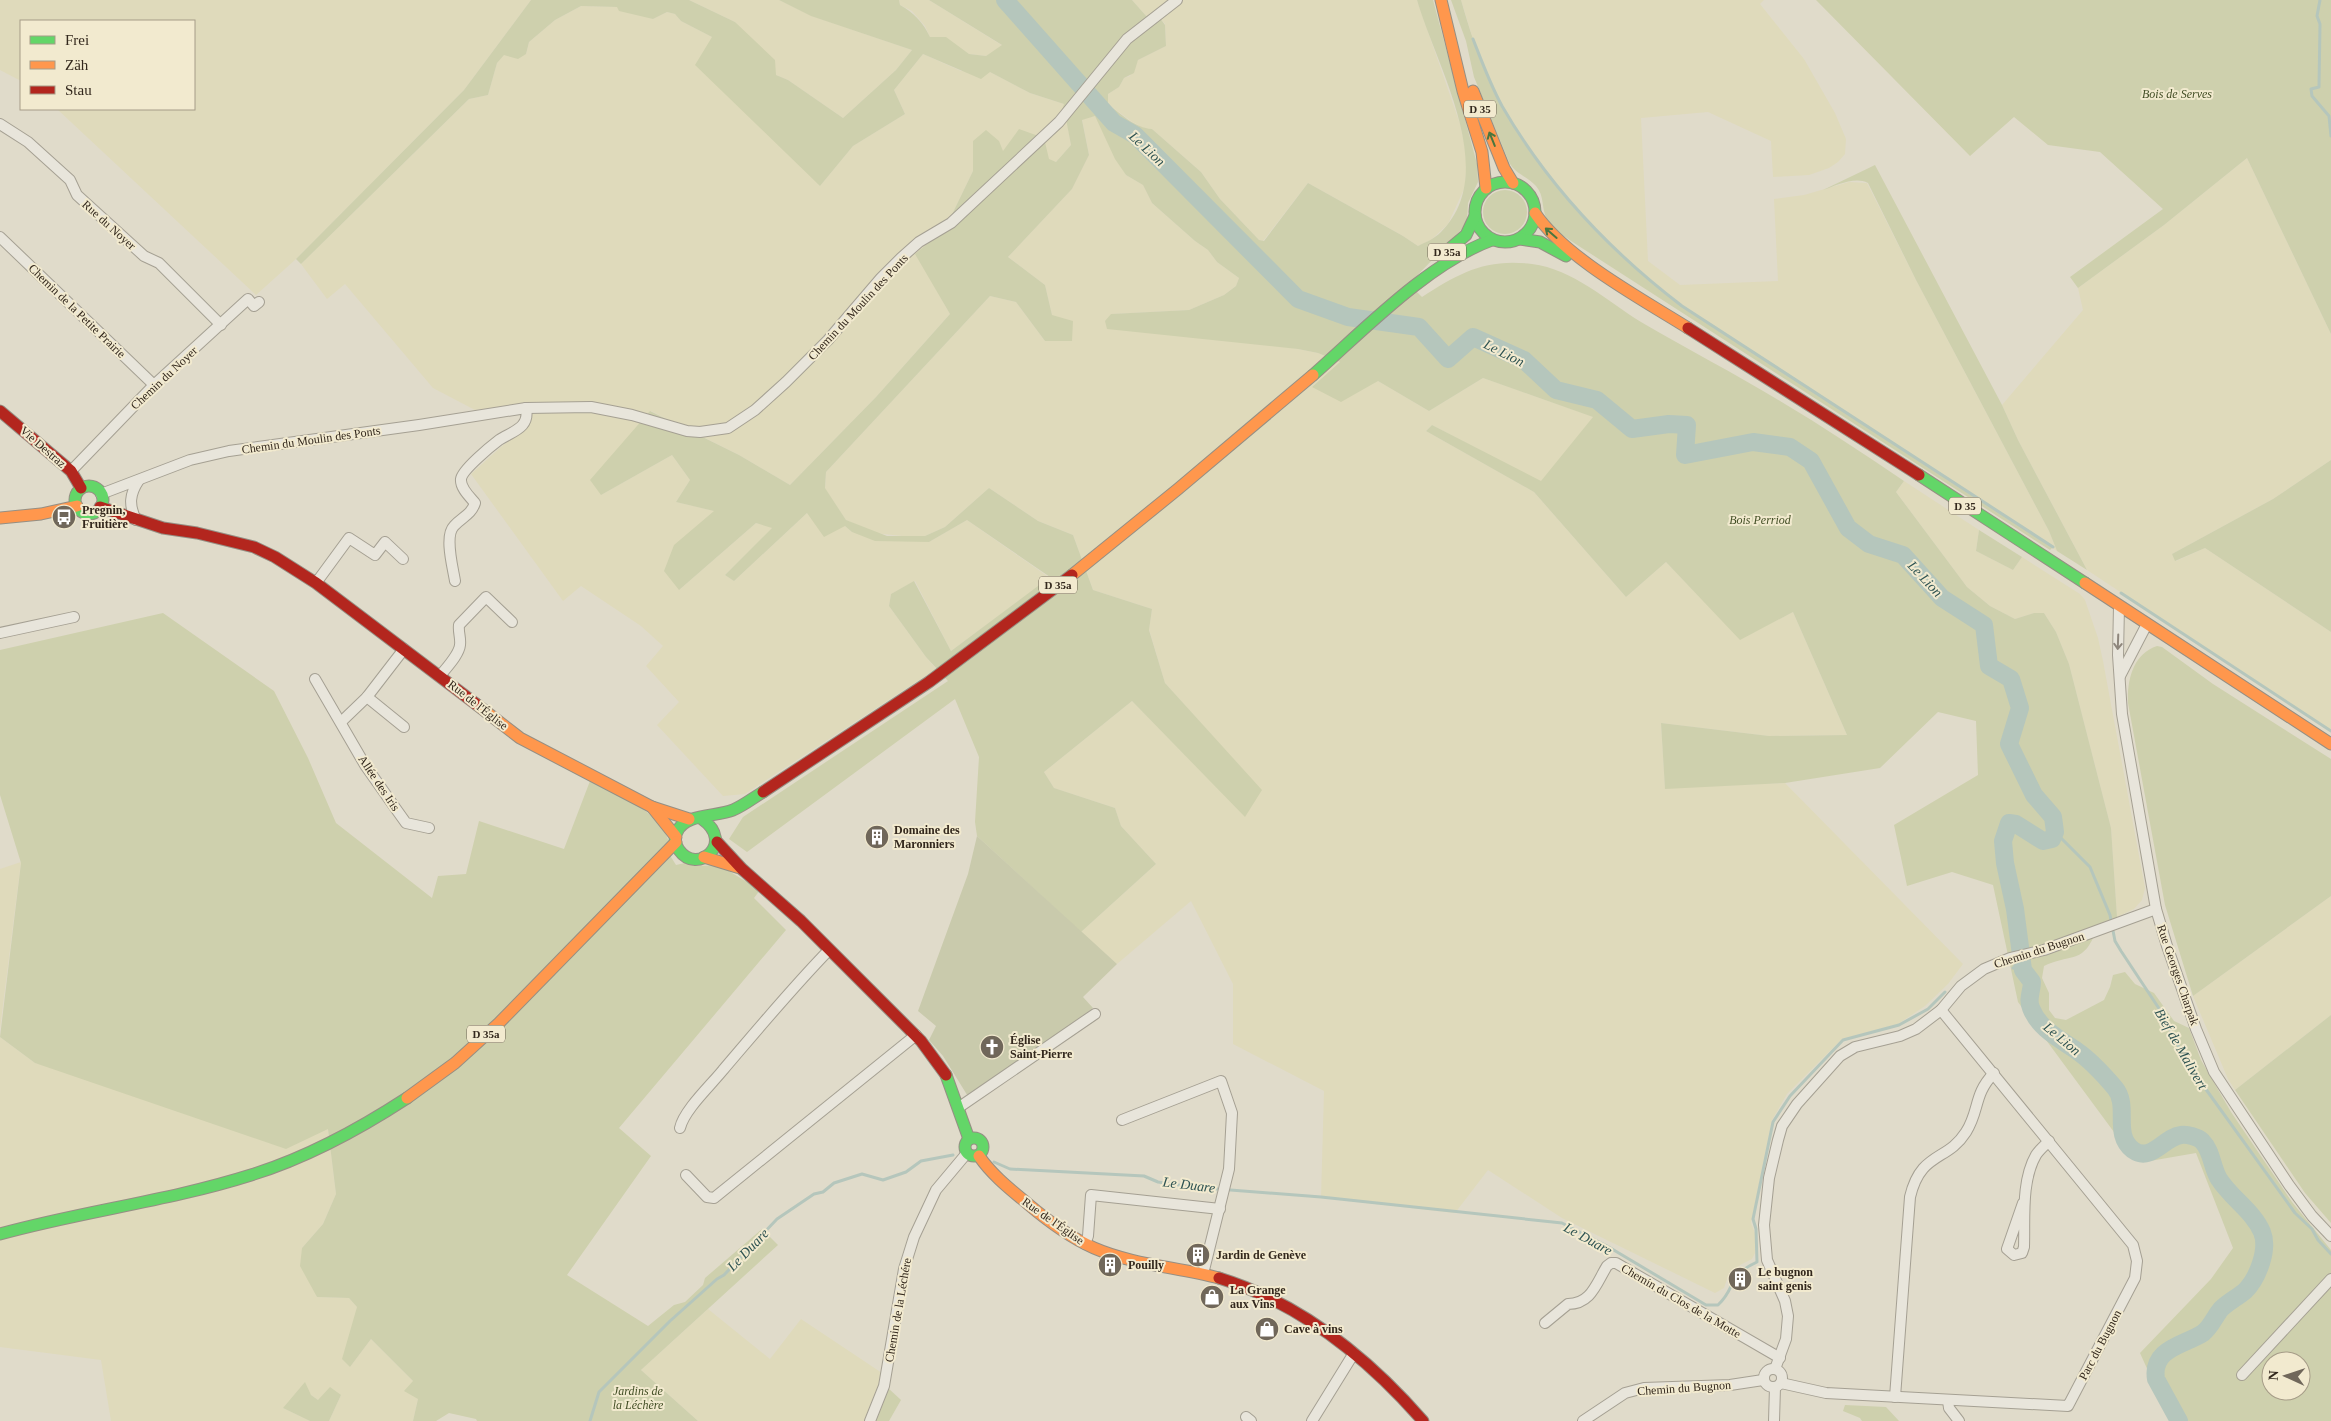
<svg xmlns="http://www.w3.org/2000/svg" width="2331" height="1421" font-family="Georgia,serif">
<rect width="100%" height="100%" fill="#e0dbca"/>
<g fill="#dfdabb">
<polygon points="0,0 531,0 464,90 296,259 256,295 57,109 194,109 194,21 21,21 21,81 0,70"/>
<polygon points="689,0 779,0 812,16 912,50 896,70 843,118 788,80 776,75 735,22"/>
<polygon points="899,0 929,0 1003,46 986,56 969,54 958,47 930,37 925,26 912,11 900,5"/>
<polygon points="1132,0 1417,0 1460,124 1467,155 1465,187 1448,224 1431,240 1418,246 1403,236 1308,183 1263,241 1259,240 1220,199 1201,172 1152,129 1145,129 1131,121 1108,104 1108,94 1119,87 1124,78 1130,76 1138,60 1166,46 1165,24 1160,18 1147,17"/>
<polygon points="1461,0 1764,0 1760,4 1804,59 1835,113 1846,139 1845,154 1838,162 1829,168 1809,175 1773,177 1771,141 1708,112 1641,118 1648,261 1680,285 1778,281 1774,199 1804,195 1849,182 1867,183 1916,280 2049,531 2057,551 1682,306 1655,285 1604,240 1556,185 1534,156 1501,105 1473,39"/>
<polygon points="581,6 618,7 653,19 667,12 675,14 681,21 712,37 820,186 853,146 905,114 894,90 923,54 961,71 990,72 1030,93 1064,104 1071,145 1056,162 1003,151 973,141 973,171 945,229 916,254 950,314 876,397 790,485 739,455 651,411 601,495 672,455 690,480 676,502 715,511 679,590 756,523 773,528 725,575 734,581 807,513 845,526 852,532 929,542 967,520 1050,578 951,651 915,581 891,594 889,606 926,657 936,669 745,794 723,796 657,725 679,702 646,666 663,646 641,626 581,586 563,601 471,474 502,446 528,426 532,413 529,404 475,410 433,388 345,284 327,299 301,264 469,99 488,95 497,63 504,54 526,54 529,42 555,20"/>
<polygon points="1095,116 1126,175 1143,185 1152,203 1195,241 1208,250 1217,262 1239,278 1236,286 1224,295 1189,310 1112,314 1298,349 1318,353 1340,362 1312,387 1378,381 1429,411 1483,378 1594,417 1541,482 1432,425 1426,431 1534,492 1626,597 1666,562 1740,639 1793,612 1847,735 1769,736 1661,723 1665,788 1785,783 1963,964 1948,984 1925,1006 1898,1024 1842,1039 1787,1094 1772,1120 1751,1223 1755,1233 1755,1253 1752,1259 1740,1265 1728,1276 1724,1288 1715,1293 1562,1218 1488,1170 1455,1213 1321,1198 1324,1091 1233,1044 1233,984 1191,901 1117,964 1081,932 1156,864 1121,826 1115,808 1054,788 1044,772 1132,701 1245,816 1261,790 1165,683 1149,629 1152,609 1093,590 1073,535 1038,521 989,488 945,527 925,536 902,536 874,533 846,520 825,489 826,472 990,296 1016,302 1045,341 1052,315 1045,285 1008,257 1072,189 1089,155 1082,119"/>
<polygon points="2247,158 2331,334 2331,460 2273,499 2172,554 2176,561 2205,548 2331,632 2331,731 2087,570 2018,440 2002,405 2083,310 2078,288 2164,225"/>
<polygon points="1904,481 1979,530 1976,551 2013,570 2022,557 2080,594 2085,600 2098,638 2103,661 2145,888 2142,900 2134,909 2117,917 2111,828 2069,664 2056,632 2044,613 2034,613 2015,619 1990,606 1967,587 1896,492"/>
<polygon points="21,862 0,1029 0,869"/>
<polygon points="2331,896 2331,1015 2235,1090 2228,1079 2193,996"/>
<polygon points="0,1037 35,1063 328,1129 336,1194 323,1224 302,1248 317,1297 349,1298 357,1307 350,1367 371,1339 413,1381 418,1399 413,1421 329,1421 341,1395 318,1400 311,1395 283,1408 310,1421 111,1421 101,1360 0,1347"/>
<polygon points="708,1309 770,1359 801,1319 882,1373 879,1387 865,1421 698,1421 641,1370"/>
</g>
<g fill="#ced0ad" fill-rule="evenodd">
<path d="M531 0H689L735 22 775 60 776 75 788 80 843 118 896 70 912 50 811 16 779 0H899L900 5C914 13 923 22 930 37H946L969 54 986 56 1002 45 929 0H1132L1147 17 1160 18 1165 25 1166 46 1138 60 1134 73 1124 78 1119 87 1108 94V104C1121 114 1135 128 1152 129L1201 172 1220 199 1259 240 1264 241 1308 183 1403 236 1418 246C1426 242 1434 239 1441 232 1501 172 1436 66 1417 0H1433L1477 164 1478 182 1468 203 1467 221 1462 229 1409 284 1422 297C1459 273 1486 258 1532 264 1573 269 1607 301 1641 322 1687 349 1734 373 1780 401 1822 426 1863 453 1904 481L1896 492 1967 587 1990 606 2015 619 2034 613H2044L2056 632 2069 664 2111 828 2117 917 2123 926 2094 936C2082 964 2068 954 2044 966L2042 978 2049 993V1010L2055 1018 2066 1020 2104 1000 2110 987 2113 975 2125 972 2135 984 2154 993 2174 1021 2189 1028 2201 1060 2231 1112 2292 1202 2331 1250V1421H2172L2168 1415 2140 1353 2211 1279 2233 1248 2196 1153 2144 1162 2131 1155 2125 1147 2018 1002 1993 885 1952 872 1907 886 1894 825 1978 775 1976 721 1938 712 1880 768 1785 783 1665 789 1661 723 1769 736 1847 735 1793 612 1740 640 1666 562 1626 597 1534 492 1426 431 1432 425 1541 481 1593 417 1483 378 1429 411 1378 381 1341 402 1312 387 1340 362 1318 353 1298 349 1107 329 1105 321 1111 314 1189 310 1224 295 1236 286 1239 278 1217 262 1208 250 1195 241 1152 203 1143 185 1126 175 1115 159 1095 116 1082 120 1089 155 1072 189 1008 257 1045 285 1052 315 1073 321 1072 341H1045L1016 302 990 296 826 472 825 488 846 520 887 536H925L945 527 989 488 1038 521 1073 535 1093 590 1152 609 1149 630 1165 683 1262 790 1245 817 1132 701 1044 772 1054 788 1115 808 1121 826 1156 864 1081 932 977 836 975 822 979 757 955 699 747 852 729 839 743 817 948 681 926 657 889 606 891 594 914 581 951 651 1050 577 967 520 929 542 875 541 852 532 845 526 824 537 807 513 734 581 725 575 772 528 756 523 679 590 664 571 674 545 714 511 676 502 690 480 672 455 601 495 590 480 650 411 739 455 790 485 876 397 950 314 915 254 945 229 973 171V141L986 130 999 141 1003 151 1019 129 1044 138 1049 159 1056 162 1071 145 1066 119 1060 116 1064 104 1030 93 990 72 981 79 923 54 894 90 905 114 853 146 820 186 695 65 712 37 681 21 675 14 667 12 653 19 619 11 617 7 581 6 555 20 529 42 526 54 518 59 504 55 497 63 488 95 469 99 301 264 296 259 464 90ZM2271 1361H2301V1391H2271Z"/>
<path d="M1451 0H1461C1469 28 1478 56 1490 82 1530 170 1606 248 1682 306L2053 547 2050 550 1571 241C1563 235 1552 229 1547 219 1541 209 1545 196 1536 186 1527 176 1515 174 1509 162L1474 77 1466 41Z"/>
<polygon points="1816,0 2331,0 2331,334 2247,158 2164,225 2078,288 2070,277 2163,209 2100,152 2048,145 2014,117 1970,156"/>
<path d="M1875 165 2002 405 2018 440 2087 570 2057 551 2049 531 1916 280 1868 183C1854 176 1836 186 1823 190Z"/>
<circle cx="1505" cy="212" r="22"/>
<polygon points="2331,460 2331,632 2205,548 2175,561 2172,554 2273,499"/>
<polygon points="1979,530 2022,557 2013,570 1976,551"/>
<path d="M163 613 274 691 308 758 336 823 432 898 438 876 466 874 479 821 564 849 590 781C617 795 660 810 669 842L666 849 676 865 685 863 697 866 719 865 760 890 754 898 786 930 619 1128 651 1156 567 1275 648 1326 674 1305 685 1302 703 1285 705 1278 762 1229 778 1245 641 1370 698 1421H477L476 1419 449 1413 436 1421H413L418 1399 404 1391 413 1381 371 1339 350 1367 342 1359 357 1307 349 1298 317 1297 300 1266 302 1248 323 1224 336 1194 328 1129 286 1149 35 1063 0 1037 21 863 0 795V650Z"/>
<path d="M2157 646 2162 647 2213 684 2331 759V896L2193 996 2165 905 2128 703C2127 680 2133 654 2157 646Z"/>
<polygon points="2331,1015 2331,1223 2305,1193 2235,1090"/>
<polygon points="305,1382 311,1395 318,1400 330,1387 341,1395 329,1421 310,1421 283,1408"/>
<polygon points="888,1388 901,1400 889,1421 872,1421"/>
<polygon points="1845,1405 1886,1407 1899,1421 1862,1421 1860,1418 1843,1411"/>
</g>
<polygon fill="#c9caac" points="977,836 1117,964 1083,997 1093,1008 994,1082 969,1098 943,1056 929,1040 936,1026 918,1011 968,874"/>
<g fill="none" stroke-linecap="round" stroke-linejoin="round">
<g stroke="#b5c6bc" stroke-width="3">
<polyline points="2320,0 2317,16 2320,24 2319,87 2311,89 2312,96 2329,116 2331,136"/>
<path d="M1473 39C1482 62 1490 84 1502 106 1547 184 1610 251 1682 306L2053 547"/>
<polyline points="2121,593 2331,731"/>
<polyline points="2055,832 2090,867 2110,915 2115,941 2121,951 2160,1010 2194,1077 2205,1088 2295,1213 2312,1229 2318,1240 2331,1254"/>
<polyline points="2013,968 2023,970"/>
<path d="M994 1162 1010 1169 1144 1176 1158 1182 1192 1187 1321 1197 1562 1223 1607 1246 1706 1305H1718C1738 1286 1725 1277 1757 1262L1756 1229 1753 1219 1773 1122 1790 1096 1843 1040 1899 1025 1928 1009 1945 992"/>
<polyline points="590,1421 599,1392 670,1321 717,1279 724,1275 777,1219 814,1194 823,1192 834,1183 862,1174 883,1180 906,1172 921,1161 953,1155"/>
</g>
<path stroke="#b5c6bc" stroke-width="18" d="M1005 0 1114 123 1135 135 1298 299 1348 317 1419 327 1448 359 1473 337 1524 360 1556 390 1597 400 1632 429 1669 424 1687 425 1685 455 1753 442 1790 447 1811 461 1848 528 1869 544 1903 555 1942 598 1984 625 1989 666 2011 679 2020 708 2009 744 2034 795 2053 817 2055 832 2052 839 2043 841 2016 824 2009 823 2003 841 2005 863 2015 909 2023 970 2032 982C2032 991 2027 999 2031 1008 2039 1029 2060 1039 2077 1051 2090 1060 2104 1075 2115 1088 2130 1106 2112 1134 2133 1150 2151 1163 2164 1137 2181 1135 2187 1134 2198 1137 2202 1141 2212 1151 2212 1168 2219 1179 2231 1198 2253 1211 2262 1232 2269 1249 2258 1278 2245 1291 2238 1297 2228 1302 2221 1309 2215 1316 2211 1327 2203 1333 2185 1345 2151 1348 2156 1379L2179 1421"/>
<g stroke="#a5a093" stroke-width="12">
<g id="street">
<polyline points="0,124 28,142 70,180 77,195 144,256 159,263 221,325"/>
<polyline points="0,237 154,385"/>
<polyline points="71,471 154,385 248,299 254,306 259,302"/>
<polyline points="101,494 190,460 229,451 419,425 526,408 591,407 632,415 687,431 700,432 728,428 755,410 786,382 828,340 881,278 901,258 919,242 951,223 1059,122 1127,39 1177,0"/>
<path d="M136 520C129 505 129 495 139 480"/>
<path d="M455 581C453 568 444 536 454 526 462 517 471 515 475 503 470 497 460 488 461 479 462 470 491 446 499 440 513 431 530 428 526 408"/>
<polyline points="316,583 349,538 375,555 385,542 403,559"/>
<polyline points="2119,606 2118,655 2122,714 2156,909 2167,946 2196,1029 2214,1072 2289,1185 2312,1216 2331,1236"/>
<polyline points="0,633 74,617"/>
<path d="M440 676C446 668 459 655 460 645 461 638 458 632 459 625L486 597 512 622"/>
<polyline points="2120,676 2147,624"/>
<polyline points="315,679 365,765 396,809 406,823 429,828"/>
<polyline points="367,697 404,727"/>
<polyline points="341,722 367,697 404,649"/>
<polyline points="958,1108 1095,1014"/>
<polyline points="1122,1120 1221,1081 1232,1113 1229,1169 1203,1274"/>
<path d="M680 1128C684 1110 711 1085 723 1070 758 1029 792 988 829 950"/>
<polyline points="686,1175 707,1197 714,1198 916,1035"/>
<path d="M2023 1203 2007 1249 2014 1255 2022 1253 2024 1247C2025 1219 2021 1181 2036 1155 2039 1150 2045 1145 2049 1141"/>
<polyline points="1085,1244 1088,1236 1091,1195 1220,1209"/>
<path d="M1545 1323 1568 1304C1591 1304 1596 1284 1607 1266L1611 1263H1616L1780 1358"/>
<circle cx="1773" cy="1378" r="9"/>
<polyline points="1775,1369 1786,1339 1788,1316 1785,1301 1767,1260 1764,1225 1769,1178 1778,1140 1782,1126 1797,1104 1840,1056 1855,1047 1900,1036 1916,1029 1941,1010 1961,986 1984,969 2010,958 2044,950 2156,909"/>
<polyline points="2242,1375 2331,1279"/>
<polyline points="1781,1383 1826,1393 2068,1406 2135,1278 2137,1261 2133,1245 1941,1010"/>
<path d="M1895 1397 1910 1197C1921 1151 1947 1162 1966 1132 1980 1110 1973 1095 1994 1073"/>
<polyline points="1948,1401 1949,1408 1959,1421"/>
<polyline points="1246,1417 1251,1421"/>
<polyline points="870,1421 884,1386 904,1269 914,1237 936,1190 967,1153"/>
<polyline points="1312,1421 1354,1353"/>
<polyline points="1583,1421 1625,1393 1644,1388 1730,1385 1763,1380"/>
<polyline points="1774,1421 1775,1387"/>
</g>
</g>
<g stroke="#958f84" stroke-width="13">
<g id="fast">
<circle cx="1505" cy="212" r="30"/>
<polyline points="1520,239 1540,242 1566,256"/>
<polyline points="1441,256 1466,235 1475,216"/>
<path d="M1313 375C1364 330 1428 263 1492 240"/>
<polyline points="1919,475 2085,583"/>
<circle cx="89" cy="500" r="14"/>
<path d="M702 819C736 843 697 876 679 850 675 845 674 837 677 832 685 813 717 817 733 810 743 806 753 798 763 792"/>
<polyline points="946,1075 969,1139"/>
<circle cx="974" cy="1147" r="9"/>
<path d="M0 1234C83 1211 169 1201 251 1175 306 1158 358 1130 407 1098"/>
</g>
</g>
<g stroke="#958f84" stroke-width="13">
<g id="slow">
<polyline points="1441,0 1463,91 1482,152 1486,188"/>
<polyline points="1473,91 1504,168 1513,183"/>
<path d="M1535 213C1565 258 1642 299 1688 328"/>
<polyline points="0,518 41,514 77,506"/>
<polyline points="1072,575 1178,489 1313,375"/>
<polyline points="2085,583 2331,744"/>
<polyline points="476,704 520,738 652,807 689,819"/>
<polyline points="652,807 676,837"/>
<polyline points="704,857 740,868"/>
<polyline points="407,1098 455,1063 499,1023 676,842"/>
<path d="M979 1156C992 1175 1010 1189 1028 1204 1048 1221 1069 1237 1094 1248 1133 1265 1178 1267 1219 1278"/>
</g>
</g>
<g stroke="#958f84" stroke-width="13">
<g id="jam">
<polyline points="1688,328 1919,475"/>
<polyline points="0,411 71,471 81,488"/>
<polyline points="100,507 163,528 197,533 254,547 275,557 316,583 476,704"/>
<polyline points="763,792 929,682 1072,575"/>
<polyline points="717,842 742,869 801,921 921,1041 946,1075"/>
<path d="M1219 1278C1300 1303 1368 1358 1423 1421"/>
</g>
</g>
<use href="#street" stroke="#e8e5db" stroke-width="10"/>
<use href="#fast" stroke="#63d668" stroke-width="11"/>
<use href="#slow" stroke="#ff974d" stroke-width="11"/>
<use href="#jam" stroke="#b3261e" stroke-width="11"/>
</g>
<defs><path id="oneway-shaft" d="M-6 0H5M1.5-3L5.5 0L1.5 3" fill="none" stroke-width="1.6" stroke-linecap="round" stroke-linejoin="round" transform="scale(1.25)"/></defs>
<g stroke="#49763f">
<use href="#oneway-shaft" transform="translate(1492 139) rotate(-112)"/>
<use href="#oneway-shaft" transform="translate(1551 233) rotate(-139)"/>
</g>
<use stroke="#8e867c" href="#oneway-shaft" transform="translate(2118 642) rotate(92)"/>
<defs>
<g id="bus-disc" transform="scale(1.25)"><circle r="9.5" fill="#70675a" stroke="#f2eacf"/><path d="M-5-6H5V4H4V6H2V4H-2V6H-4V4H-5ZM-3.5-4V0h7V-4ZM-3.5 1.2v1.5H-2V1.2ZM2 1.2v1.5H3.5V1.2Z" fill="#fff"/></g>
<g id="building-disc" transform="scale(1.25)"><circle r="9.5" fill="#70675a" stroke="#f2eacf"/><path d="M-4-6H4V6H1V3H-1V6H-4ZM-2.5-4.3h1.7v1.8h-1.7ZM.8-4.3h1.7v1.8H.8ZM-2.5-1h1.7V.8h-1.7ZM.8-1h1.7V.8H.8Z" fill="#fff"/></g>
<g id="church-disc" transform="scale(1.25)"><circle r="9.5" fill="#70675a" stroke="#f2eacf"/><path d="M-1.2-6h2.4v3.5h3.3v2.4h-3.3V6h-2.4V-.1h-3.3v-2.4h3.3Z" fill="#fff"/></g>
<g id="shop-disc" transform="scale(1.25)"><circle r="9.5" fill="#70675a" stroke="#f2eacf"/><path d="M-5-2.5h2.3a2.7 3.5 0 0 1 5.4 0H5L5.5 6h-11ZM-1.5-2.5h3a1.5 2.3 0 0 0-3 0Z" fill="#fff"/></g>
</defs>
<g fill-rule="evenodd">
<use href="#bus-disc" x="64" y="517"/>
<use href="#building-disc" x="877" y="837"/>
<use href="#church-disc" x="992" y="1047"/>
<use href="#building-disc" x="1198" y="1255"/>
<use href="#building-disc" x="1110" y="1265"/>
<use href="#building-disc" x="1740" y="1279"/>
<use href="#shop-disc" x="1212" y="1297"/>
<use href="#shop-disc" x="1267" y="1329"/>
</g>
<g text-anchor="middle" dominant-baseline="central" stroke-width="4" stroke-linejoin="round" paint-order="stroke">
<g fill="#f2eacf" stroke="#6c6252" stroke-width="1">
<rect x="1464" y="100.5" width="32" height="17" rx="4"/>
<rect x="1428" y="243.5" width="38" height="17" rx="4"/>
<rect x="1949" y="497.5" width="32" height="17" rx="4"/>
<rect x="1039" y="576.5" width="38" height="17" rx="4"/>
<rect x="467" y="1025.5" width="38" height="17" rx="4"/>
</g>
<g font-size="11" font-weight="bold" fill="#33281d">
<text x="1480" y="109">D 35</text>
<text x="1447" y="252">D 35a</text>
<text x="1965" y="506">D 35</text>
<text x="1058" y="585">D 35a</text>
<text x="486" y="1034">D 35a</text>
</g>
<g font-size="12" font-style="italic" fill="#424e25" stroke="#f2eacf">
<text x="2177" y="94">Bois de Serves</text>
<text x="1760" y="520">Bois Perriod</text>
<text x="638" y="1391">Jardins de<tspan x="638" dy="14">la Léchère</tspan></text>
</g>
<g font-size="12" fill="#33281d" stroke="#f2eacf">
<text transform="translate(109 225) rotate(42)">Rue du Noyer</text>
<text transform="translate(858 307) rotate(-47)">Chemin du Moulin des Ponts</text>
<text transform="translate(77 311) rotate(44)">Chemin de la Petite Prairie</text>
<text transform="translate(164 378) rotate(-43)">Chemin du Noyer</text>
<text transform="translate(311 440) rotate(-8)">Chemin du Moulin des Ponts</text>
<text transform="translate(43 447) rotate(41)">Vie Destraz</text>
<text transform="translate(478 705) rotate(38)">Rue de l'Église</text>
<text transform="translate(379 783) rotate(56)">Allée des Iris</text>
<text transform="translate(2039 950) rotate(-18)">Chemin du Bugnon</text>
<text transform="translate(2178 975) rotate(71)">Rue Georges Charpak</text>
<text transform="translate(1053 1221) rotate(35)">Rue de l'Église</text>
<text transform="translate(1681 1301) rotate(30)">Chemin du Clos de la Motte</text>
<text transform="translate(898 1310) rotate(-80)">Chemin de la Léchére</text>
<text transform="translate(2100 1345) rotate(-62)">Parc du Bugnon</text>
<text transform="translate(1684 1388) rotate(-4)">Chemin du Bugnon</text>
</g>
<g font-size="12" font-weight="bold" fill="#33281d" stroke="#f2eacf" text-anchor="start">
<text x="82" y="510">Pregnin,<tspan x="82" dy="14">Fruitière</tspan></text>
<text x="894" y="830">Domaine des<tspan x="894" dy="14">Maronniers</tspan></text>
<text x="1010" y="1040">Église<tspan x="1010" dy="14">Saint-Pierre</tspan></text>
<text x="1216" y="1255">Jardin de Genève</text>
<text x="1128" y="1265">Pouilly</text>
<text x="1758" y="1272">Le bugnon<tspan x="1758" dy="14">saint genis</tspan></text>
<text x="1230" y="1290">La Grange<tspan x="1230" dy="14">aux Vins</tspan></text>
<text x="1284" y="1329">Cave à vins</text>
</g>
<g font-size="14" font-style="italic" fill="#2d5251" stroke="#f2eacf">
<text transform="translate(1147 149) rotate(43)">Le Lion</text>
<text transform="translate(1504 353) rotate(27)">Le Lion</text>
<text transform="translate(1925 579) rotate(47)">Le Lion</text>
<text transform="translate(2062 1039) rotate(40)">Le Lion</text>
<text transform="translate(2181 1049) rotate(60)">Bief de Malivert</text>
<text transform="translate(1189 1185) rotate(7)">Le Duare</text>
<text transform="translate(1588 1239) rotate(29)">Le Duare</text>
<text transform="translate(748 1250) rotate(-46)">Le Duare</text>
</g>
</g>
<rect x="20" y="20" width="175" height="90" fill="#f2eacf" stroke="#a69c88"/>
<rect x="30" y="36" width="25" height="8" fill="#63d668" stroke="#a69c88"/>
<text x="65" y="45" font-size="15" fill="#33281d">Frei</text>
<rect x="30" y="61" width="25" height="8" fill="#ff974d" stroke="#a69c88"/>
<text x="65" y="70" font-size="15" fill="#33281d">Zäh</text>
<rect x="30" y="86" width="25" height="8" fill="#b3261e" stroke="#a69c88"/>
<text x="65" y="95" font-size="15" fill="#33281d">Stau</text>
<g transform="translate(2286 1376) rotate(273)"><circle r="24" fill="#f2eacf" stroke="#a69c88"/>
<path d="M0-4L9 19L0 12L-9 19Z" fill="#70675a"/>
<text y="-8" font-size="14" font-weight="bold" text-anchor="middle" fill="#33281d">N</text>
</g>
</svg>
